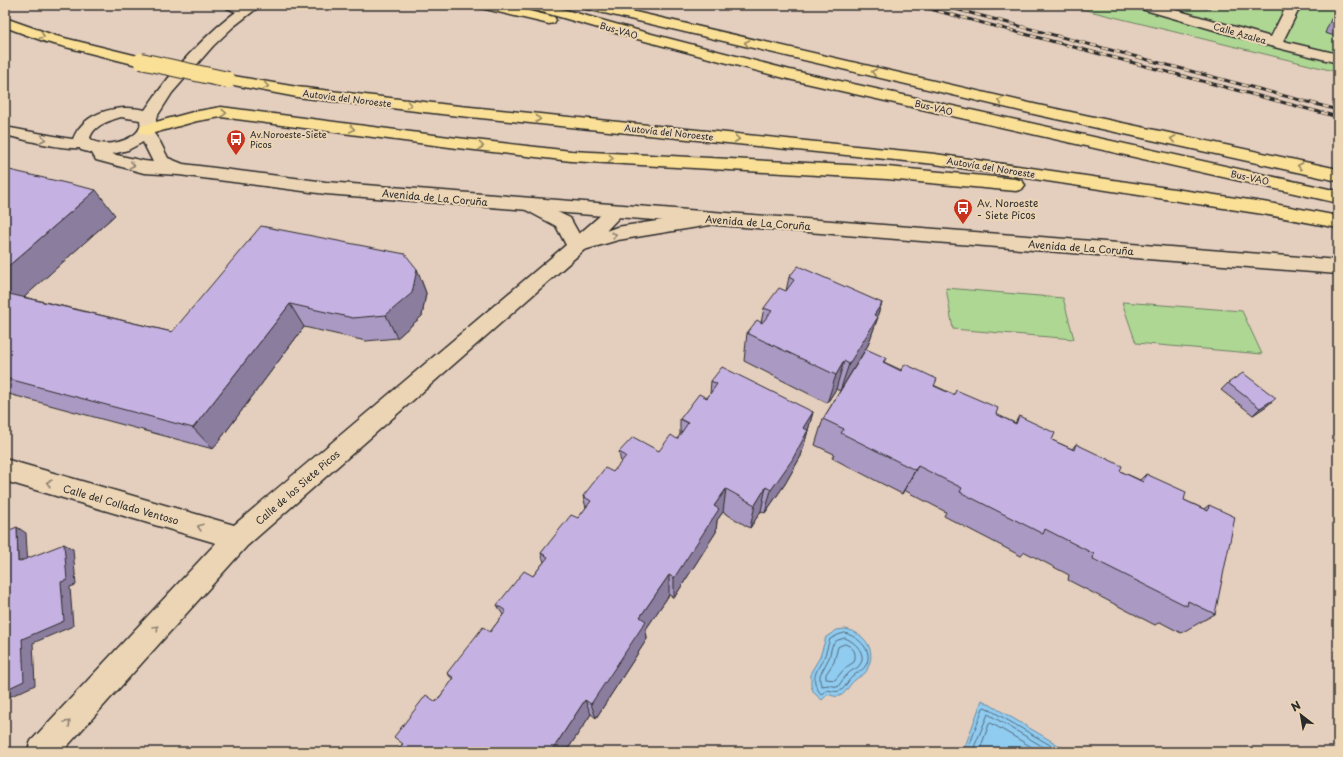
<svg xmlns="http://www.w3.org/2000/svg" width="1343" height="757" font-family="'Playpen Sans',sans-serif">
<rect width="100%" height="100%" fill="#e4cebe"/>
<filter id="ink" filterUnits="userSpaceOnUse"><feTurbulence type="fractalNoise" baseFrequency=".025" numOctaves="2"/><feDisplacementMap in="SourceGraphic" scale="8" xChannelSelector="R" yChannelSelector="G"/><feConvolveMatrix kernelMatrix="1 2 1 2 8 2 1 2 1" color-interpolation-filters="sRGB"/></filter>
<g filter="url(#ink)">
<g fill="#aed794" stroke="#6c8160">
<polygon points="1065,5 1338,5 1338,72"/>
<polygon points="946,288 1063,298 1074,339 953,329"/>
<polygon points="1122,302 1242,311 1262,354 1136,343"/>
</g>
<g fill="#90cbf0" stroke="#688ba1">
<path d="M845 629C862 632 876 647 869 665 868 667 867 671 865 673 862 676 858 677 855 680 845 688 845 702 828 694L822 700 814 693 811 686V672L820 657 826 637 837 630Z"/>
<polygon points="982,700 1070,752 963,752"/>
</g>
<g fill="none" stroke-linecap="round" stroke-linejoin="round">
<g stroke="#536b7a" stroke-width="1">
<path d="M845 633C858 637 874 650 866 665 863 671 857 672 852 677 843 686 845 695 828 690L821 694C808 678 818 670 825 655 827 650 828 644 830 639L838 635Z"/>
<path d="M845 638C856 642 869 656 858 667 856 669 852 670 850 672 845 676 841 682 838 687L829 685 822 686 820 682V675L829 658 832 646 836 641Z"/>
<path d="M845 644C854 647 857 653 854 662L845 668 835 680 826 679V674L834 662 838 647Z"/>
<polyline points="967,752 983,708 985,707 1062,752"/>
<polyline points="972,752 988,714 1052,752"/>
<polyline points="979,752 989,724 991,723 1040,752"/>
</g>
<g stroke="#2b2b2b" stroke-width="3">
<g id="service">
<path d="M225 5C234 5 245 3 251 11L249 14H241L227 8Z"/>
<path d="M5 127 65 138 88 141 90 144 88 147C68 152 27 140 5 135Z"/>
</g>
</g>
<g stroke="#2b2b2b" stroke-width="3">
<g id="minor">
<polygon points="1136,5 1158,5 1271,37 1287,5 1301,5 1283,41 1338,54 1338,63 1270,46 1138,8"/>
<polygon points="530,199 570,218 579,234 610,207 616,205 622,207 625,211 606,231 617,227 710,213 717,215 719,219 717,223 710,225 618,240 584,250 247,546 62,752 27,752 31,741 216,543 5,481 5,459 234,525 566,245 556,226 524,209 521,205 524,201"/>
</g>
</g>
<g stroke="#2b2b2b" stroke-width="3">
<path id="tertiary" d="M245 5H261L233 27 213 46 172 93 156 118V127L153 132 160 142 168 158 183 164 326 182 1338 260V274L326 194 179 175 144 173 96 160 92 153 81 150 73 139C84 111 119 104 145 110 172 70 206 33 245 5ZM121 117 140 120C140 122 141 124 140 127 136 141 100 150 90 138 94 125 109 121 121 117ZM143 142 153 162 144 161 112 154 128 150Z"/>
</g>
<g stroke="#2b2b2b" stroke-width="3">
<g id="motorway">
<polygon points="479,5 504,5 554,17 556,20 554,23 549,24 481,8"/>
<polygon points="526,5 548,5 640,31 790,70 1338,191 1338,203 788,79 630,37 528,8"/>
<polygon points="580,5 605,5 1038,105 1338,169 1338,181 1038,115 587,9 582,8"/>
<polygon points="5,18 56,36 146,58 149,61 146,64 141,66 46,42 5,27"/>
<polygon points="228,75 297,87 450,105 935,154 1263,202 1338,216 1338,228 1263,214 935,164 450,115 297,97 223,83 220,80 223,77"/>
<polygon points="221,107 457,138 571,151 887,167 1016,179 1022,181 1025,185 1022,189 1016,191 887,179 571,161 457,148 221,117 197,121 147,135 141,134 139,130 141,126 193,112"/>
</g>
</g>
<use href="#service" fill="#ecd5b5" fill-rule="evenodd"/>
<use href="#minor" fill="#ecd5b5" fill-rule="evenodd"/>
<use href="#tertiary" fill="#ecd5b5" fill-rule="evenodd"/>
<use href="#motorway" fill="#fadf96" fill-rule="evenodd"/>
<g stroke="#2b2b2b" stroke-width="3">
<g id="rail">
<polyline points="915,5 1338,117"/>
<polyline points="940,5 1338,110"/>
</g>
</g>
<use href="#rail" stroke="#ecd5b5" stroke-width="2" stroke-dasharray="6" stroke-linecap="butt"/>
<g stroke="#2b2b2b" stroke-width="18" stroke-linecap="butt">
<polyline id="motorway-bridge" points="141,61 228,80"/>
</g>
<use href="#motorway-bridge" stroke="#fadf96" stroke-width="16"/>
</g>
<g fill="#aa99c2" stroke="#2b2b2b">
<polygon points="1193,5 1212,5 1209,9"/>
<polygon points="1338,10 1338,37 1325,33 1331,19"/>
<polygon points="5,169 115,215 24,297 172,332 417,269 426,293 422,316 397,338 366,341 304,327 213,449 5,393"/>
<polygon points="789,277 882,303 877,316 878,317 868,345 855,367 886,358 884,362 1015,423 1019,416 1052,440 1072,449 1076,444 1120,471 1140,480 1146,474 1184,500 1204,509 1209,505 1215,614 1181,633 1160,622 1155,625 1068,580 1069,575 1025,552 1021,556 944,516 946,512 904,490 902,494 832,458 834,454 815,445 823,419 840,391 836,389 827,403 744,361 747,333 761,323 764,308 786,291"/>
<polygon points="711,381 813,412 801,456 785,484 765,513 761,511 750,528 723,512 717,520 716,532 674,598 669,595 646,629 647,639 596,718 591,714 566,752 396,752 453,680 447,673 490,632 503,615 497,605 533,576 544,562 541,553 578,518 586,508 583,496 613,472 621,463 619,452 659,451 677,439 680,435 680,419 707,398 710,394"/>
<polygon points="1228,383 1268,405 1253,415 1221,390"/>
</g>
<g fill="#8b7d9e" stroke="#2b2b2b">
<polygon points="96,190 115,215 9,311 5,307 5,269"/>
<polygon points="417,269 426,293 422,316 397,338 386,315"/>
<polygon points="882,303 875,322 878,317 868,345 840,391 849,364 874,315"/>
<polygon points="290,304 304,327 213,449 193,428"/>
<polygon points="844,361 836,389 827,403 836,375"/>
<polygon points="1276,398 1268,405 1253,415 1260,408"/>
<polygon points="813,412 801,456 785,484 765,513 771,490 803,428"/>
<polygon points="918,466 904,490 902,494 915,470"/>
<polygon points="766,487 761,511 750,528 755,505"/>
<polygon points="726,489 723,512 717,520 716,532 674,598 674,578 714,506"/>
<polygon points="17,527 26,533 28,567 18,562"/>
<polygon points="64,544 73,549 76,585 70,587 73,626 33,643 35,685 5,699 5,690 22,639"/>
<polygon points="669,575 669,595 646,629 647,639 596,718 591,704 640,617"/>
<polygon points="585,700 591,714 566,752 551,752"/>
</g>
<g fill="#c6b2e2" stroke="#2b2b2b">
<polygon points="1338,14 1338,20 1336,19"/>
<polygon points="5,169 96,190 5,269"/>
<polygon points="261,226 405,254 417,269 412,293 386,315 353,318 290,304 193,428 5,378 5,293 172,332"/>
<polygon points="798,266 882,303 874,315 878,317 849,364 844,361 836,375 747,333 757,320 762,323 772,311 764,308 779,288 786,291 794,280 789,277"/>
<polygon points="866,349 886,358 883,362 901,371 905,364 937,379 934,386 954,395 956,390 998,408 996,414 1016,424 1019,416 1055,433 1052,440 1074,450 1076,444 1122,466 1120,471 1143,482 1146,474 1186,492 1184,500 1208,511 1209,505 1235,517 1215,614 1188,601 1187,606 1093,559 1094,554 1045,529 1043,534 960,492 962,488 918,466 915,470 841,433 844,429 823,419"/>
<polygon points="722,367 813,412 803,428 808,430 792,460 771,490 766,487 755,505 726,489 714,506 719,509 674,578 669,575 640,617 646,621 591,704 585,700 551,752 396,752 403,744 394,737 426,695 436,702 454,678 447,673 483,627 490,632 506,611 497,605 524,571 533,576 548,557 541,553 571,515 578,518 591,501 583,496 605,468 613,472 626,456 619,452 633,437 659,451 671,435 677,439 688,423 680,419 699,394 707,398 717,384 711,381"/>
<polygon points="1243,373 1276,398 1260,408 1228,383"/>
<polygon points="17,527 18,562 64,544 67,580 61,582 64,621 22,639 24,681 5,690 5,532"/>
</g>
<defs><path id="oneway-chevron" d="M-2-3.5L2.5 0L-2 3.5" fill="none" stroke-width="1.6" stroke-linecap="round" stroke-linejoin="round"/></defs>
<g stroke="#928560">
<use href="#oneway-chevron" transform="translate(42 36) rotate(20)"/>
<use href="#oneway-chevron" transform="translate(747 43) rotate(-167)"/>
<use href="#oneway-chevron" transform="translate(874 72) rotate(-167)"/>
<use href="#oneway-chevron" transform="translate(266 86) rotate(10)"/>
<use href="#oneway-chevron" transform="translate(1000 101) rotate(-167)"/>
<use href="#oneway-chevron" transform="translate(409 105) rotate(7)"/>
<use href="#oneway-chevron" transform="translate(224 113) rotate(1)"/>
<use href="#oneway-chevron" transform="translate(538 119) rotate(6)"/>
<use href="#oneway-chevron" transform="translate(352 129) rotate(8)"/>
<use href="#oneway-chevron" transform="translate(737 139) rotate(6)"/>
<use href="#oneway-chevron" transform="translate(1173 139) rotate(-168)"/>
<use href="#oneway-chevron" transform="translate(481 146) rotate(6)"/>
<use href="#oneway-chevron" transform="translate(611 158) rotate(4)"/>
<use href="#oneway-chevron" transform="translate(1300 166) rotate(-168)"/>
</g>
<g stroke="#8c8070">
<use href="#oneway-chevron" transform="translate(43 139) rotate(11)"/>
<use href="#oneway-chevron" transform="translate(132 165) rotate(12)"/>
<use href="#oneway-chevron" transform="translate(614 235) rotate(-17)"/>
<use href="#oneway-chevron" transform="translate(49 483) rotate(-164)"/>
<use href="#oneway-chevron" transform="translate(200 527) rotate(-164)"/>
<use href="#oneway-chevron" transform="translate(156 628) rotate(-47)"/>
<use href="#oneway-chevron" transform="translate(68 723) rotate(-47)"/>
</g>
</g>
<defs>
<g id="bus-pin" transform="scale(1)"><path d="M0 17L-7.5 6A9.5 9.5 0 1 1 7.5 6Z" fill="#c8321e" stroke="#ecd5b5"/><path d="M-5-6H5V4H4V6H2V4H-2V6H-4V4H-5ZM-3.5-4V0h7V-4ZM-3.5 1.2v1.5H-2V1.2ZM2 1.2v1.5H3.5V1.2Z" fill="#fff"/></g>
</defs>
<g fill-rule="evenodd">
<use href="#bus-pin" x="236" y="139"/>
<use href="#bus-pin" x="963" y="208"/>
</g>
<g text-anchor="middle" dominant-baseline="central" stroke-width="4" stroke-linejoin="round" paint-order="stroke">
<g font-size="9" fill="#2b2b2b" stroke="#ecd5b5">
<text transform="translate(619 30) rotate(16)">Bus-VAO</text>
<text transform="translate(1240 33) rotate(16)">Calle Azalea</text>
<text transform="translate(347 98) rotate(7)">Autovía del Noroeste</text>
<text transform="translate(934 107) rotate(13)">Bus-VAO</text>
<text transform="translate(669 132) rotate(6)">Autovía del Noroeste</text>
<text transform="translate(991 167) rotate(9)">Autovía del Noroeste</text>
<text transform="translate(1250 177) rotate(12)">Bus-VAO</text>
</g>
<g font-size="9" fill="#2b2b2b" stroke="#ecd5b5" text-anchor="start">
<text x="250" y="134">Av.Noroeste-Siete<tspan x="250" dy="10">Picos</tspan></text>
</g>
<g font-size="10" fill="#2b2b2b" stroke="#ecd5b5">
<text transform="translate(435 197) rotate(5)">Avenida de La Coruña</text>
<text transform="translate(758 222) rotate(4)">Avenida de La Coruña</text>
<text transform="translate(1081 247) rotate(4)">Avenida de La Coruña</text>
<text transform="translate(297 487) rotate(-41)">Calle de los Siete Picos</text>
<text transform="translate(121 504) rotate(16)">Calle del Collado Ventoso</text>
</g>
<g font-size="10" fill="#2b2b2b" stroke="#ecd5b5" text-anchor="start">
<text x="977" y="202">Av. Noroeste<tspan x="977" dy="12">- Siete Picos</tspan></text>
</g>
</g>
<rect width="1343" height="757" fill="none" stroke="#ecd5b5" stroke-width="20"/>
<rect x="10" y="10" width="1323" height="737" fill="none" stroke="#2b2b2b" stroke-width="1.5" filter="url(#ink)"/>
<g transform="translate(1301 715) rotate(329)" stroke="#ecd5b5" stroke-width="3" paint-order="stroke">
<path d="M0-3L7 15L0 10L-7 15Z" fill="#2b2b2b"/>
<text y="-6" font-size="11" font-weight="bold" text-anchor="middle" fill="#2b2b2b">N</text>
</g>
</svg>
